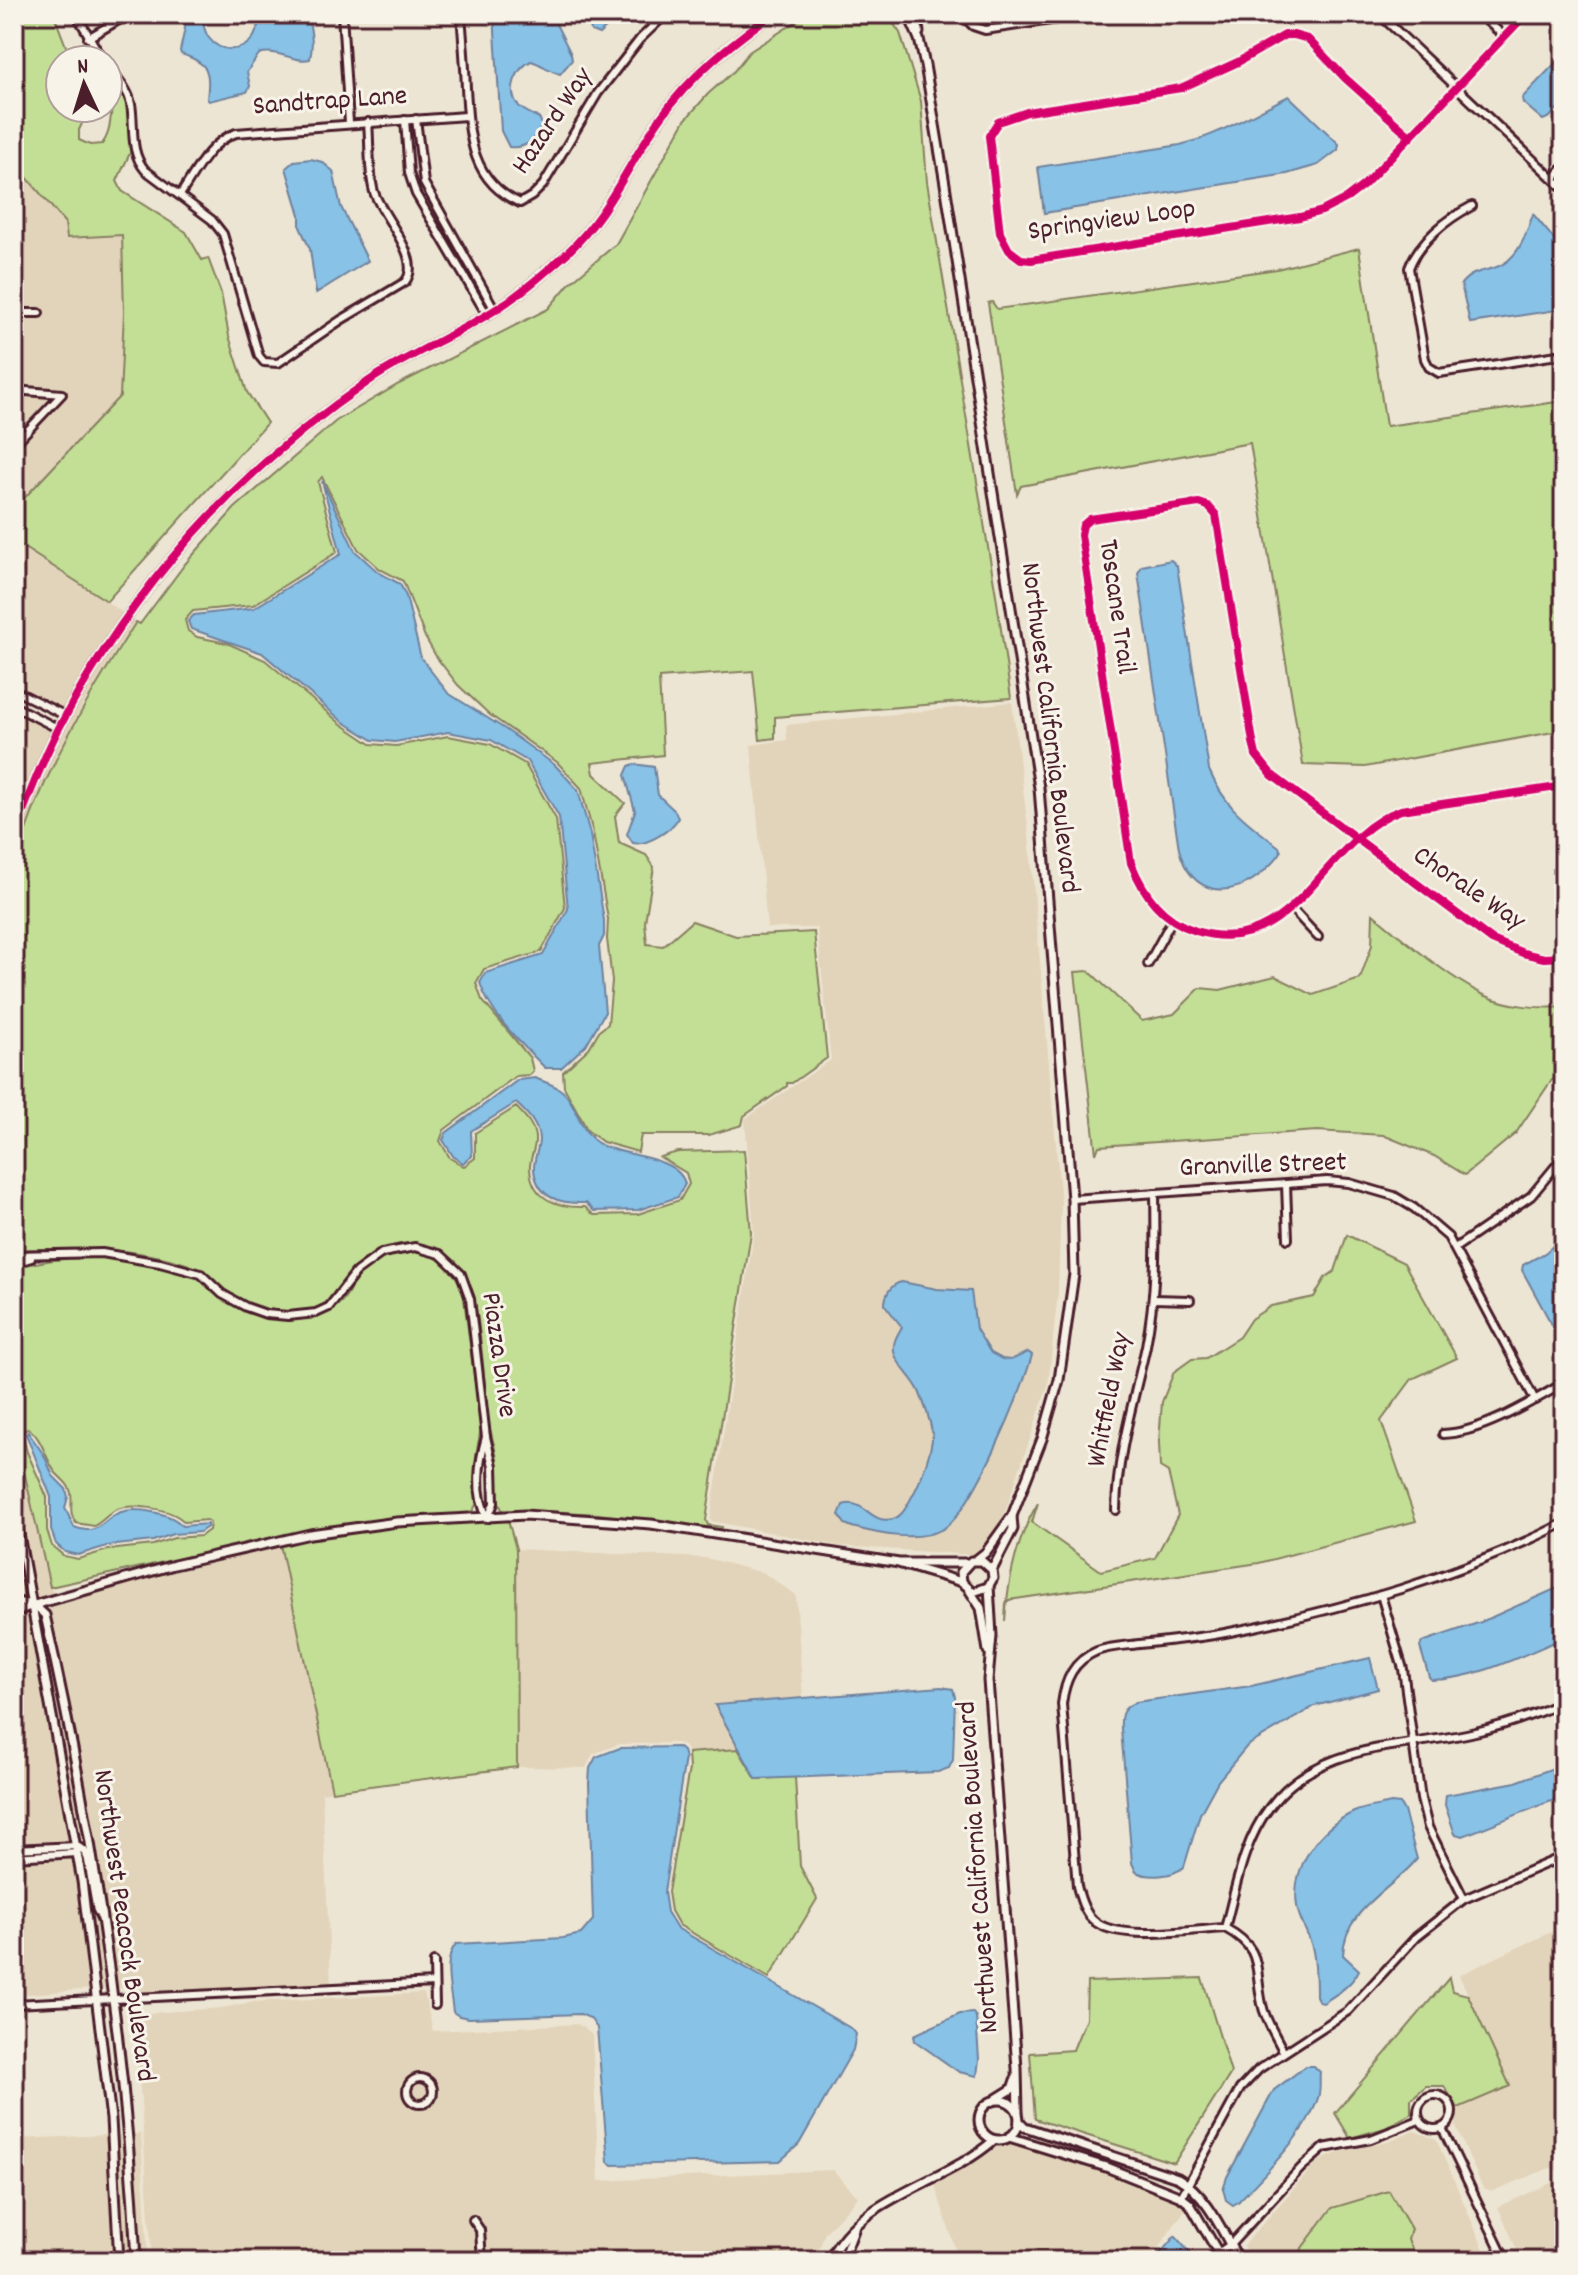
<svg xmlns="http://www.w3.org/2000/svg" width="1578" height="2275" font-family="Dekko,sans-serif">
<rect width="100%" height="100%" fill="#ede5d3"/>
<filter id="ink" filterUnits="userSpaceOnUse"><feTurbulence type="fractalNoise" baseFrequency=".0125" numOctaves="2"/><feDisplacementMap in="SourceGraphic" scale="16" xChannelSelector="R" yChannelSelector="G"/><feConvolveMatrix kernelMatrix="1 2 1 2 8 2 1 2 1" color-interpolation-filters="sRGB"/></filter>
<g filter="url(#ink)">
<g fill="#e2d4ba">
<polygon points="14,162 65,223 122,234 124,313 120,396 14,509 14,451 64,397 61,390 14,386 14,317 43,316 42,309 14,309"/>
<polygon points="14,394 53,397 14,440"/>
<polygon points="17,544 125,614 65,711 14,685 14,549"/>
<polygon points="131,618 136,622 86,700 53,763 23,836 14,866 14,844 48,761 91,680"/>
<polygon points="1012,702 1029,835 1061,1203 1058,1292 1048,1386 990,1556 840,1546 710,1521 754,1233 745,1119 831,1060 817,928 767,928 751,745 787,740 786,725"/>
<polygon points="14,710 54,731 14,824"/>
<polygon points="14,1426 53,1595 36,1600 14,1489"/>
<polygon points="14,1526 29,1600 14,1597"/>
<polygon points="280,1544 332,1791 322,1793 331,1985 131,1995 130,1987 117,1988 96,1849 80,1761 48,1614 42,1607 175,1569"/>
<polygon points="516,1549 706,1558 764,1573 796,1595 803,1698 715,1705 738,1749 688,1753 685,1747 678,1743 619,1744 593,1754 586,1768 517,1767"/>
<polygon points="29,1612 29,1619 72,1842 14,1845 14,1617"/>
<polygon points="37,1613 41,1617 66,1728 90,1853 79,1844"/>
<polygon points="81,1853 85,1859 93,1910 100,1923 110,1988 100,1989"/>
<polygon points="74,1858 93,1989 14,1995 14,1861"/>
<polygon points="1564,1926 1564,2173 1550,2168 1493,2191 1483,2188 1480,2182 1456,2126 1458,2108 1509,2085 1459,1975"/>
<polygon points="424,1993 433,2031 578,2024 592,2035 599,2181 833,2170 858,2197 825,2233 815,2261 152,2261 135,2014 221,2008 253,2002"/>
<polygon points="1414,2131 1436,2139 1489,2261 1418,2261 1408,2240 1332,2208 1302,2248 1299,2261 1252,2261 1243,2246 1318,2161 1340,2152 1388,2142"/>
<polygon points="124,2134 132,2261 123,2261 115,2135"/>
<polygon points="131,2134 141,2134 148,2261 140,2261"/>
<polygon points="108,2135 116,2261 14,2261 14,2139"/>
<polygon points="1010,2141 1105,2171 1169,2195 1187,2207 1154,2254 1153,2261 959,2261 935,2185 974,2162 995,2144"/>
<polygon points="1564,2177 1564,2261 1522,2261 1498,2207"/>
</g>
<g fill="#c3df96" stroke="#867f60" stroke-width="2" fill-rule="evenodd">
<path d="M14 14 54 15 69 54 75 60H60V108H89L79 130V140L90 145 102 144C116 127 106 100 121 84L128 94 130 153 117 181 122 191 186 232 202 260 208 258 221 293 229 336 247 392 267 423 107 601 18 544 14 549V509L120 396 124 313 122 235 67 238 65 223 14 162V87L18 82 14 70Z"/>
<path d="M808 14H872L891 20 900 33 921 101 927 182 996 595 1011 698 775 717V738L760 740 753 671 659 678 663 755 592 763 594 774 625 803 615 816 619 843 646 855 654 867 645 922 647 944 663 946 692 921 736 936 814 932 827 1058 792 1083H787V1086L744 1116 742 1125 709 1135H641L638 1152 603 1142 588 1131 564 1087 563 1072 589 1048 599 1031 608 1024 612 981 607 939 608 919 593 833 581 788 557 762 490 715 458 685 437 658 425 637 403 581 380 569 358 549 322 477 318 482 337 552 253 605 193 611 185 620 188 631 197 637 227 643 265 660 340 723 371 744 396 746 448 736 490 744 525 764 556 819 565 908 541 952 484 969 476 983 482 1000 530 1058 533 1071 529 1075 516 1076 444 1130 440 1141 450 1158 464 1166 475 1158V1133L516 1107C525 1116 534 1125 535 1138 536 1149 529 1159 530 1169 532 1200 559 1208 585 1207L594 1215 638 1214 680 1200 689 1184 686 1173 660 1157 678 1152 744 1150 751 1233 706 1520 708 1525 722 1527 721 1530 598 1514 547 1511 504 1512C493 1500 498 1474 497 1459 495 1447 491 1435 489 1423 483 1387 482 1302 465 1274 442 1235 392 1235 360 1263 336 1282 339 1307 303 1311 274 1315 246 1307 223 1288 216 1282 209 1273 200 1269 141 1245 76 1248 14 1250V866C40 777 86 700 136 622L140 624 185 564 235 508 336 421 399 384 548 309 569 284 616 244 685 120 708 94 734 71 749 52Z"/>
<polygon points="1359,248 1386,426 1564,401 1564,730 1365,767 1303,765 1250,443 1021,486 1017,494 988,303 992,302 997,309 1277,269"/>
<path d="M1373 914C1406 941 1446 976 1484 995 1507 1006 1539 1009 1564 1007V1072L1551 1081 1516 1133 1465 1175 1434 1156 1383 1135 1317 1131 1099 1146 1096 1154 1075 972 1089 971 1142 1021 1174 1014 1200 988 1220 990 1275 976 1313 995 1360 979 1372 945Z"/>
<path d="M1347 1235 1404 1263 1457 1358 1412 1379 1381 1421 1416 1521 1259 1563 1009 1600 1006 1603 1005 1621C1008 1580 1016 1539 1038 1503L1032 1522 1101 1571 1155 1558 1178 1515 1168 1472 1160 1467 1159 1441 1162 1402 1174 1372 1192 1359 1206 1358 1239 1337 1251 1319 1271 1306 1314 1297 1325 1278 1335 1271Z"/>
<path d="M414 1251C439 1254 454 1268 463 1291L481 1428 476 1455 477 1503 473 1510 466 1514 400 1518 309 1530 50 1587 14 1426V1268C72 1252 139 1255 195 1276 205 1280 210 1290 218 1296 240 1311 266 1321 293 1320 313 1319 334 1314 346 1296 351 1289 353 1281 359 1275 374 1259 393 1254 414 1251ZM28 1428C43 1439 45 1458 55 1472 61 1479 69 1483 71 1493 73 1505 68 1512 76 1523L94 1526C102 1522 108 1514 115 1510 131 1502 174 1509 184 1522L207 1520 210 1523 209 1530 201 1536 174 1538 153 1545 108 1550 78 1559 64 1556 52 1546 47 1530V1497L27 1452 22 1433Z"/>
<polygon points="508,1520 516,1549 517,1767 332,1791 280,1544 398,1526"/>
<polygon points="738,1749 756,1779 795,1777 800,1866 817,1899 769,1978 679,1925 671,1911 668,1892 689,1769 688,1753"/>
<polygon points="1202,1978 1231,2073 1174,2163 1035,2119 1030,2053 1073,2050 1086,2018 1087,1982"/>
<polygon points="1449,1978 1452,1991 1468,1995 1510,2086 1458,2108 1444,2086 1426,2086 1411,2099 1411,2114 1385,2128 1350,2138 1335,2113"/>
<polygon points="1389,2191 1411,2229 1408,2240 1418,2261 1299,2261 1302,2248 1332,2208"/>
</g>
<g fill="#88c2e7" stroke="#6f819c" stroke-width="2">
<path d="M183 14H201C203 22 204 32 209 38 220 53 242 53 253 38 258 31 258 21 262 14H304C313 25 313 46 310 59 292 63 278 48 259 54L247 72 250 86 247 92 209 101 207 99C210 71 209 63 181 54L180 51 185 28Z"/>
<path d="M494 14H551L571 54 572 60 560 74C549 71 542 64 531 61 517 68 506 90 518 105 522 111 533 114 540 119L542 126C533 140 528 149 509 147L501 131Z"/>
<polygon points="588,14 621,14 599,34 591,31"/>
<polygon points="1564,54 1564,101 1550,117 1543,120 1523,103 1522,98"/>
<path d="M1289 96 1339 144 1338 150 1318 165 1287 174 1044 213 1038 167 1180 145C1220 135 1252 114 1289 96Z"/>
<polygon points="311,159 322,162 333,171 341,207 368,261 316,293 310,249 300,227 300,215 286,168 294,161"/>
<path d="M1533 214 1564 251V309L1470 323 1461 284C1471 272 1480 272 1494 268 1518 261 1526 235 1533 214Z"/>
<path d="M322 481 355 551 378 572 400 584 406 596 421 658 448 693 505 729 555 765 578 790 590 834 604 920V936L599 946 605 1012 586 1045 561 1068H545C522 1044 490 1015 480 983L485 973 543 955 568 909 559 817 527 761 491 740 448 732 395 742 373 740 342 721 262 653 191 629 188 621 194 615 254 608 341 554Z"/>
<path d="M1171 560 1177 566 1209 770C1226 809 1246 821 1279 847L1281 852C1277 859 1271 864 1265 870 1232 901 1190 896 1179 849L1138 573 1142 566Z"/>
<path d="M634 764 654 767 658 795 675 811 678 818C672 830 647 846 633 843L627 834 635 811 625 775 629 766Z"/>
<path d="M535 1078C542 1081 551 1084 558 1088 579 1101 577 1134 603 1146 626 1156 679 1157 685 1184L678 1197 638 1210 594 1211 586 1203C561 1204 538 1199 534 1170 533 1160 539 1150 539 1139 538 1124 527 1113 516 1103L471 1131 472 1156 463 1163 453 1156 443 1140 446 1133 518 1080Z"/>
<polygon points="1564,1236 1564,1333 1558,1333 1553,1327 1522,1270 1523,1265 1545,1253"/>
<path d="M902 1282 937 1289 971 1291 976 1329 991 1353 1002 1359 1011 1360 1028 1352 1032 1355C1023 1390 972 1512 943 1529 918 1543 878 1534 852 1527L845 1524 839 1515 843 1505C865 1498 870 1525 893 1519 904 1516 909 1501 915 1491 921 1479 934 1446 932 1432 930 1420 924 1403 919 1391 913 1378 900 1368 895 1355 891 1345 897 1335 902 1327L885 1305C885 1294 891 1284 902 1282Z"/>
<path d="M28 1432 44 1455 53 1476 66 1489 68 1497 65 1508 74 1527C101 1537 101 1519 121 1512 136 1507 173 1513 182 1526L207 1524V1527L200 1532 173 1534 153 1541 107 1546 78 1555 65 1552 56 1544 51 1530V1497L26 1434Z"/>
<path d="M1564 1585V1638C1522 1655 1478 1679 1432 1680L1429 1677 1420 1647 1422 1642 1481 1622Z"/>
<path d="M1370 1658 1378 1689 1315 1706 1247 1746 1218 1781 1200 1814 1184 1867C1172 1877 1149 1878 1136 1872L1132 1863 1121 1729C1120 1714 1122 1708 1136 1702L1251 1686Z"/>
<polygon points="941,1687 953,1689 955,1697 953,1760 949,1768 938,1772 756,1779 715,1705"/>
<path d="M678 1747 683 1751 685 1758 664 1892 667 1912 677 1928 852 2029 856 2034 853 2050 799 2144 780 2161 612 2165 608 2162 597 2028 590 2018 580 2014 469 2018 459 2016 453 2012C451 1992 442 1960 456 1944L563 1938 581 1934 593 1920 589 1783 590 1768 596 1757 620 1748Z"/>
<polygon points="1564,1764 1564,1796 1463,1836 1455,1834 1445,1805 1446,1795 1516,1782"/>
<path d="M1391 1803 1400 1804 1404 1811 1417 1859C1392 1890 1344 1909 1343 1955L1359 1970C1352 1985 1337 1994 1323 2003L1319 2002 1316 1996C1316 1981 1316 1962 1312 1947 1308 1933 1299 1920 1297 1906 1291 1866 1319 1828 1354 1812 1365 1807 1379 1806 1391 1803Z"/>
<polygon points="973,2013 976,2017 979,2059 977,2076 959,2072 915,2041 914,2035 960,2014"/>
<path d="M1306 2066H1314L1320 2072C1319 2080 1321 2090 1318 2098 1308 2131 1263 2176 1238 2202L1233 2205 1226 2200 1223 2189 1227 2177 1274 2090Z"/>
<polygon points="1175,2236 1197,2261 1157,2261 1157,2257"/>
</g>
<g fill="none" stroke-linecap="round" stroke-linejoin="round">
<g stroke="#4a1f2b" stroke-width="12">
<g id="minor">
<polyline points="76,14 103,60"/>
<polyline points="342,14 349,123"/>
<path d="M461 14C463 39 465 63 466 88 469 134 470 181 520 203L532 196 543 185 598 93 640 39 666 14"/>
<polyline points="961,14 973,26 985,30 1091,14"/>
<polyline points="1379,14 1564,189"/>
<polyline points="1479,14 1504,36"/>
<polyline points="88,38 129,14"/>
<path d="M108 66C117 78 128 89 131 104 135 127 129 151 145 170L212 220 223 234 259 356 264 362 278 363 341 320 405 282C424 259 382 217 374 192 368 171 370 144 368 122"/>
<polyline points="416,119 424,183 495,310"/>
<polyline points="405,120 409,173 416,194 487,315"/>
<polyline points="1411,137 1345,78 1308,39 1294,35 1285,35 1238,62 1181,88 1027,112 998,122 989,136 1000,233 1009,250 1021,259 1031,260 1300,217 1322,211 1347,198 1364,185 1526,14"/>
<polyline points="1554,178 1564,167"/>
<path d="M180 195C195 173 209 142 236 133L466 116"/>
<path d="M1472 206C1447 219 1419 241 1409 268L1425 359 1429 367 1439 373 1564 354"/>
<polyline points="14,313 39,313"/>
<polyline points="14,390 62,394 14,445"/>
<polyline points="14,690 66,716"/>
<polyline points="14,706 59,729"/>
<path d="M1564 786 1401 810C1324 836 1295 962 1196 931 1162 920 1144 895 1131 863L1081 535 1083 525 1090 519 1199 503 1208 506 1216 515 1253 742 1256 755 1272 775 1492 940 1523 953 1544 958 1564 957"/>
<polyline points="1292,909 1318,937"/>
<polyline points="1148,964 1172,920"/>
<polyline points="1286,1184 1288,1239"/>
<polyline points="1072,1199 1327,1181 1349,1183 1394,1196 1414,1208 1448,1237 1535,1400"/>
<polyline points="1455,1248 1531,1196 1564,1156"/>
<polyline points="14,1255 102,1253 160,1263 201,1274 222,1294 246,1307 266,1314 288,1316 316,1313 329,1307 356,1272 382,1253 415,1247 440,1254 461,1274 470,1299 486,1437 493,1466 494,1503 488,1518"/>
<polyline points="14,1263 31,1258"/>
<polyline points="1153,1299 1190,1300"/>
<path d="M1443 1434C1481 1433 1531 1402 1564 1383"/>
<path d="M486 1437C479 1461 474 1495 488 1518"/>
<path d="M1116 1510C1117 1453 1134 1401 1146 1346 1156 1295 1156 1245 1155 1193"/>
<polyline points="1381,1595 1403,1669 1421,1799 1428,1827 1464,1899"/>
<polyline points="14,1601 34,1605"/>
<polyline points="14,1613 34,1605"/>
<polyline points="14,1849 76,1846"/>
<polyline points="14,1857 77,1853"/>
<path d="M1225 1928C1236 1888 1243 1842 1269 1808 1318 1742 1399 1749 1471 1733 1503 1726 1534 1715 1564 1702"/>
<polyline points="434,1962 435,2005"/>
<polyline points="14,2004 434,1983"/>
<path d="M1283 2051C1276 2036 1265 2020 1262 2004 1254 1967 1264 1949 1225 1928 1193 1930 1116 1942 1093 1920 1084 1912 1080 1898 1077 1886L1062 1704C1065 1680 1073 1661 1097 1651 1110 1646 1125 1646 1139 1644 1169 1641 1200 1638 1230 1632 1344 1609 1459 1577 1564 1523"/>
<circle cx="420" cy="2091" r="13"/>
<circle cx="1435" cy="2112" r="17"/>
<polyline points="1442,2128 1502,2253 1502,2261"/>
<polyline points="1181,2197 1240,2089 1259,2069 1348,2011 1416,1937 1464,1899 1564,1856"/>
<polyline points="473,2220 480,2230 482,2261"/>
<polyline points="1218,2253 1230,2245 1301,2168 1324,2148 1371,2139 1419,2120"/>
<polyline points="1502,2253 1511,2261"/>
</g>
</g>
<g stroke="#4a1f2b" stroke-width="13">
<g id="tertiary">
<polyline points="908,14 919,39 925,65 945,184 1039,788 1072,1199 1074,1274 1059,1380 1042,1439 1012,1516 986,1552 976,1560"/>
<polyline points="916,14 919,32"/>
<path d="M14 834C28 799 41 762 59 728 134 585 236 472 369 381 409 354 454 336 495 310 521 294 543 274 566 254 610 213 628 163 662 116 692 74 731 44 772 14"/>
<polyline points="14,1507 82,1881 111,2119 119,2261"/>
<polyline points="901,1564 962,1582"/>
<polyline points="992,1570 982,1561 971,1561 961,1572 962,1582 973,1592 988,1587 993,1578 992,1570 1013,1529 1012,1516"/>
<polyline points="989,1586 992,1636 988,1680 1017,2068 1018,2113"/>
<polyline points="970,1591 981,1608 988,1651"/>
<polyline points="34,1605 174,1565 310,1534 397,1522 525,1515 651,1524 899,1563 967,1563"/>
<path d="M34 1605 45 1615C93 1828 126 2043 136 2261"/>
<polyline points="76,1846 84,1851 88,1858 97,1909 101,1917"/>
<polyline points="996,2099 1012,2089 1015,2080"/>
<circle cx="999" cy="2120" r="20"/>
<path d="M1019 2121 1025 2127 1178 2178C1207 2194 1223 2233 1239 2261"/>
<polyline points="1009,2137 1106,2167 1181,2197 1190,2204 1223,2261"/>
<path d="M829 2261C859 2195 944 2185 994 2140"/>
<polyline points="842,2261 854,2230"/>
</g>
</g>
<use href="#minor" stroke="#f7f3e8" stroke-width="6"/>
<use href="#tertiary" stroke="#f7f3e8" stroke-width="7"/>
<g stroke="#f7f3e8" stroke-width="13">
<g id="cycleway">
<polyline points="1411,137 1345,78 1308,39 1294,35 1285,35 1238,62 1181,88 1027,112 998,122 989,136 1000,233 1009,250 1021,259 1031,260 1300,217 1322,211 1347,198 1364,185 1526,14"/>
<path d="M1564 786 1401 810C1324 836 1295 962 1196 931 1162 920 1144 895 1131 863L1081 535 1083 525 1090 519 1199 503 1208 506 1216 515 1253 742 1256 755 1272 775 1492 940 1523 953 1544 958 1564 957"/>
<path d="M14 834C28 799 41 762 59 728 134 585 236 472 369 381 409 354 454 336 495 310 521 294 543 274 566 254 610 213 628 163 662 116 692 74 731 44 772 14"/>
</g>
</g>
<use href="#cycleway" stroke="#d6006c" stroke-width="8"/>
</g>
</g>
<g text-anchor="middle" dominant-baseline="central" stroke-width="6" stroke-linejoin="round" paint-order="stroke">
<g font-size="28" fill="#4a1f2b" stroke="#f7f3e8">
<text transform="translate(330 103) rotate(-4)">Sandtrap Lane</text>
<text transform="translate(554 122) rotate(-56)">Hazard Way</text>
<text transform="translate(1112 222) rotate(-8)">Springview Loop</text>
<text transform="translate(1115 607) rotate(82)">Toscane Trail</text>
<text transform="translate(1048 728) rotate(83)">Northwest California Boulevard</text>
<text transform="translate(1468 890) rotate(34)">Chorale Way</text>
<text transform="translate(1263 1167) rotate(-2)">Granville Street</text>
<text transform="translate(497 1355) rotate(82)">Piazza Drive</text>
<text transform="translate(1111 1400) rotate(-79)">Whitfield Way</text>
<text transform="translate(980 1867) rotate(-94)">Northwest California Boulevard</text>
<text transform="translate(122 1926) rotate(82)">Northwest Peacock Boulevard</text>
</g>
</g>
<rect width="1578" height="2275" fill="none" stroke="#f7f3e8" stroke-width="48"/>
<rect x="24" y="24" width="1530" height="2227" fill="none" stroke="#4a1f2b" stroke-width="3" filter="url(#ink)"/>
<g transform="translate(84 84) rotate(356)"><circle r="38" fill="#f7f3e8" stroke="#b29e9c" stroke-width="2"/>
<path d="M0-6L14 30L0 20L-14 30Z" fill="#4a1f2b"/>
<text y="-12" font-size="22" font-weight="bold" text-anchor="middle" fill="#4a1f2b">N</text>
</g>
</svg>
